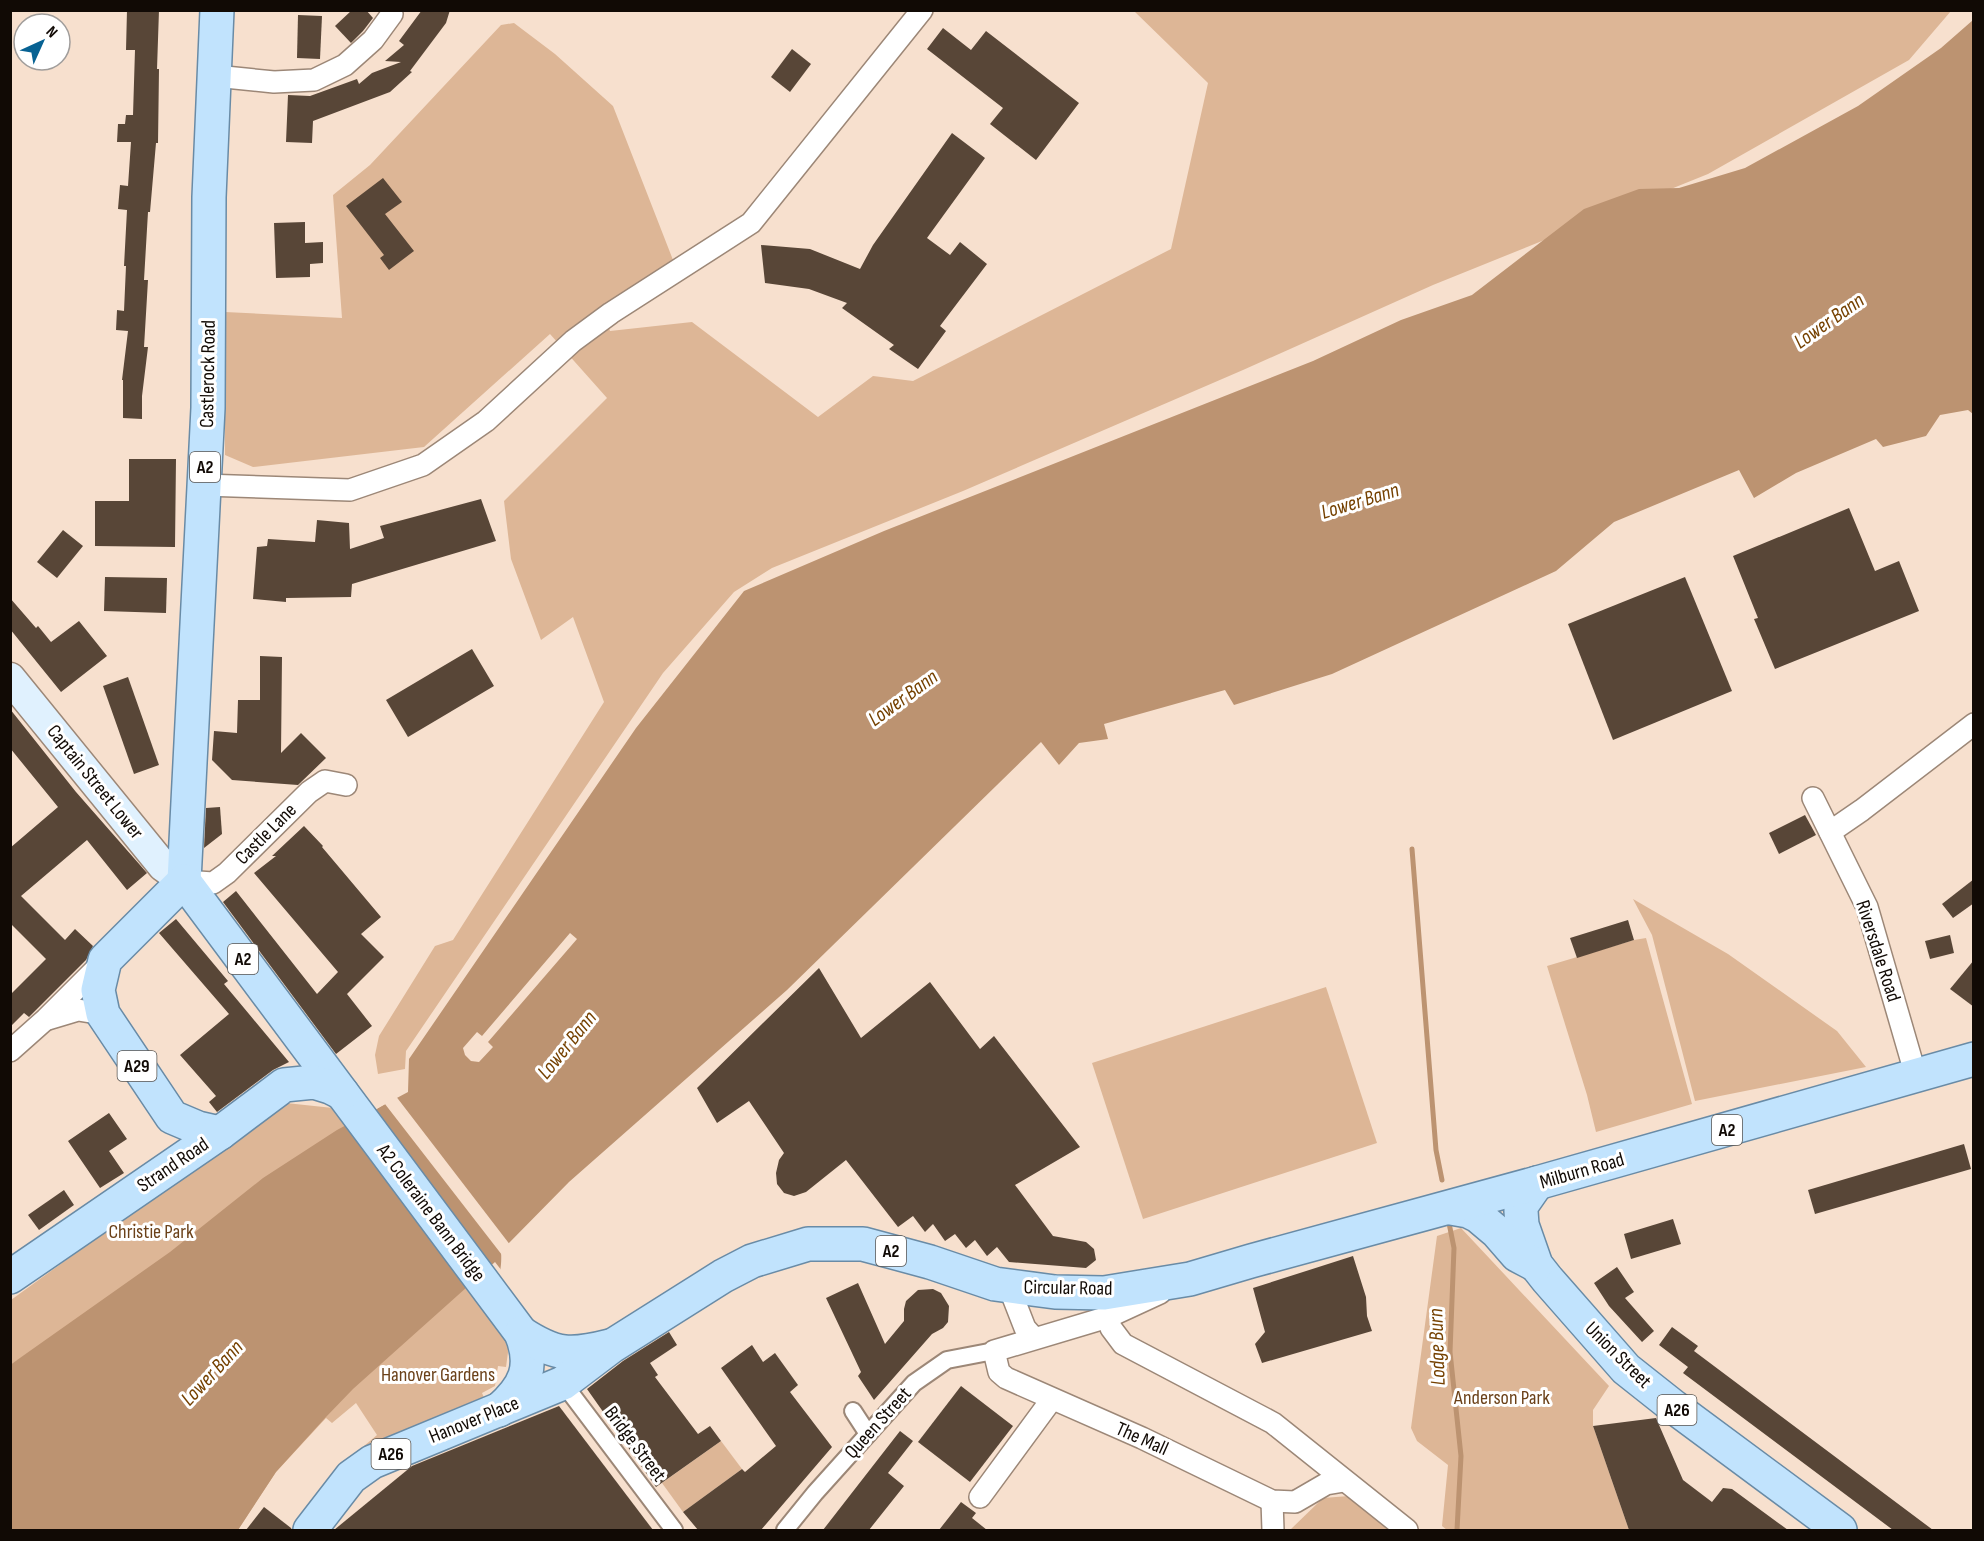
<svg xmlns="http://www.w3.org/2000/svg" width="1984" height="1541" font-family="'Sofia Sans Condensed',sans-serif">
<rect width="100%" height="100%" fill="#f7e0ce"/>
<g fill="#ddb696">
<polygon points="1134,11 1951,11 1909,60 1708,174 1433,285 1243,370 963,491 772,568 734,592 663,673 406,1051 405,1069 378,1074 375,1055 379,1036 435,946 453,940 604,702 573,617 541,640 511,559 504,501 607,398 550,334 424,447 253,467 225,455 225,312 342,318 333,195 370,165 501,25 514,23 555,54 613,106 673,260 602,308 610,331 692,322 818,417 873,376 913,381 1171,249 1208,83"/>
<polygon points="1633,899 1728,954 1837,1031 1866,1067 1695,1101 1652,935"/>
<polygon points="1646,938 1692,1104 1596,1132 1587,1095 1547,966 1634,940"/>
<polygon points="1326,987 1377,1143 1143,1219 1092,1063"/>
<polygon points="286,1103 333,1108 347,1128 164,1265 10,1365 11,1300 262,1118"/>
<polygon points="1461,1228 1609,1386 1593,1410 1593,1426 1629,1530 1447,1530 1442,1526 1448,1465 1417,1441 1411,1428 1437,1236"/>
<polygon points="465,1283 465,1288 473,1293 509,1345 506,1367 498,1366 495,1386 482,1393 487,1405 363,1450 364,1446 377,1435 356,1403 332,1423 326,1418 276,1472 238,1530 229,1530 271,1461"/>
<polygon points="721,1441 742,1469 683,1512 662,1483"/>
<polygon points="1349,1496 1391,1530 1290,1530 1323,1498"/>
</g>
<polygon fill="#bc9371" points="1973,20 1973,414 1968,410 1940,415 1926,436 1883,447 1876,439 1796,473 1754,498 1739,470 1614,522 1556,571 1332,674 1234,705 1225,690 1104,724 1108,739 1079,743 1059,765 1041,742 787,990 569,1182 501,1251 502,1271 495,1262 353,1389 326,1417 276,1472 238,1530 11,1530 10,1365 170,1252 263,1178 337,1130 408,1092 409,1059 636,728 744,591 884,531 1313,361 1401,320 1472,295 1584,209 1639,189 1679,188 1745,168 1858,106 1941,48"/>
<g fill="#f7e0ce">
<polygon points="570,933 577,939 488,1042 493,1047 479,1062 471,1061 465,1055 463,1048 477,1032 482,1036"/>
<polygon points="395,1095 511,1246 504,1253 504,1273 500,1273 502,1255 385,1104 375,1110 452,1215 489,1264 495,1267 467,1290 465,1283 428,1233 426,1234 421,1224 386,1180 351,1130 343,1124"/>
</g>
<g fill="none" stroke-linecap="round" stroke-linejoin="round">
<g stroke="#bc9371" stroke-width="5">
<polyline points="1412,849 1436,1150 1442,1180"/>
<polyline points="1448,1218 1454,1248 1450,1352 1461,1456 1457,1530"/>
</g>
</g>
<g fill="#584637">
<polygon points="127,10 159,10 157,69 159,69 158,143 156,143 150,212 148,212 144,280 148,280 144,347 148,347 142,396 142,419 123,418 123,380 122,380 128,331 116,330 117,310 124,311 126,266 124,266 127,210 118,209 120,185 128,186 131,142 117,142 118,124 125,124 126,115 133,115 135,50 126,50"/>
<polygon points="352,10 366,10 373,18 363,31 351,43 335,26"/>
<polygon points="422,10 450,10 446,23 410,71 412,72 390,92 313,121 312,143 286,142 288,95 310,96 357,79 359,84 372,73 401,62 385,61 404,45 399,41"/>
<polygon points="298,15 322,16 320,59 297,58"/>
<polygon points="943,28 971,50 986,31 1079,103 1036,160 990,124 1003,108 927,49"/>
<polygon points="792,49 811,64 790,92 771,77"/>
<polygon points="952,133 985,158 927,238 950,255 960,242 987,264 940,326 946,331 918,369 889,349 894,345 842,308 847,303 809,289 765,283 761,245 810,249 860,269 873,245"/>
<polygon points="383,178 402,202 385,214 414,251 389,270 380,258 384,255 346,206"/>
<polygon points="305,222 305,243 323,242 323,263 310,264 310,277 276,278 274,223"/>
<polygon points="129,459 176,459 175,547 95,546 95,501 129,501"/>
<polygon points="481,499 496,541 352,584 351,597 286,598 286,602 253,599 257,547 267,546 268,539 315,542 317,520 349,523 350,549 384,538 380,526"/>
<polygon points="1849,508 1875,571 1899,561 1919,611 1775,669 1754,619 1758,618 1733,556"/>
<polygon points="63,530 83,546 57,578 37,562"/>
<polygon points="105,577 167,578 166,613 104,611"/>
<polygon points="1685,577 1732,691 1613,740 1568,624"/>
<polygon points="10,598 36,628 38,626 51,642 79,621 107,656 61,692 10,629"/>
<polygon points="472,649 494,686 408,737 386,700"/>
<polygon points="260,656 282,657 281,753 301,733 326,758 298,785 232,780 212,760 214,731 237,733 238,700 260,700"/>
<polygon points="128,677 159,765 134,774 103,686"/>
<polygon points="10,709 76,792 147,873 127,890 87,840 21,896 65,940 75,929 93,946 86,960 29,1017 24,1013 10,1027 10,995 46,959 10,923 10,848 58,807 10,748"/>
<polygon points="220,807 222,834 204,848 206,808"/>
<polygon points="1805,815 1816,835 1779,854 1769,833"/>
<polygon points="304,826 323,846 322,847 381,917 361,934 384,957 347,994 372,1026 336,1054 223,902 236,891 317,994 338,972 254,873 276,856 272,856"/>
<polygon points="1974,879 1974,903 1953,918 1942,904"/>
<polygon points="176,919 228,981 224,984 289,1062 273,1070 217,1112 209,1102 216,1096 180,1055 229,1014 159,933"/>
<polygon points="1628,920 1634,940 1577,958 1570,938"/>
<polygon points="1950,935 1954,953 1930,959 1925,941"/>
<polygon points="1974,960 1974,1007 1950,989"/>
<polygon points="819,968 861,1038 930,982 980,1049 994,1036 1080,1147 1015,1185 1053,1236 1086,1242 1094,1249 1096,1260 1086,1268 1009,1262 997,1247 987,1256 975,1240 966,1248 955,1234 945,1241 933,1224 925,1232 913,1216 898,1227 846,1160 806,1192 794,1196 784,1193 777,1184 776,1173 779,1160 784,1153 749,1101 717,1123 697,1088"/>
<polygon points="109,1113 127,1139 109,1151 124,1173 100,1188 68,1141"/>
<polygon points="1964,1144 1971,1169 1815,1214 1808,1190"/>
<polygon points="64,1190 74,1205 39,1230 28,1215"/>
<polygon points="1673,1219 1681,1244 1631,1259 1624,1234"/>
<polygon points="1353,1256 1366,1297 1367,1316 1372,1331 1262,1363 1255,1344 1265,1332 1253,1288"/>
<polygon points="1617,1267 1634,1292 1625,1298 1654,1331 1642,1342 1609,1306 1594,1283"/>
<polygon points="858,1283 885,1344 904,1321 904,1309 906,1301 918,1290 933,1289 941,1293 949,1306 948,1322 943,1328 932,1334 874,1400 858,1376 861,1372 826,1298"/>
<polygon points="1672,1327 1698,1346 1694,1351 1933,1530 1893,1530 1683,1373 1688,1367 1659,1345"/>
<polygon points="669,1332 677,1345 650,1363 658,1375 655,1377 698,1434 710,1426 721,1441 656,1487 587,1389 623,1361"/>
<polygon points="752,1345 763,1362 775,1353 798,1385 790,1392 832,1447 761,1530 698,1530 683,1512 742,1469 745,1472 776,1446 721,1368"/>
<polygon points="961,1386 1013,1426 970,1482 918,1442"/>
<polygon points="559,1406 653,1530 334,1530 412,1466"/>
<polygon points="1656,1418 1683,1480 1712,1502 1723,1488 1732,1489 1788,1530 1629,1530 1593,1426"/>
<polygon points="900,1431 913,1441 888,1473 904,1486 869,1530 823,1530"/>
<polygon points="961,1502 976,1513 972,1518 987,1530 939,1530"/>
<polygon points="264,1507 291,1528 292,1530 246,1530"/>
</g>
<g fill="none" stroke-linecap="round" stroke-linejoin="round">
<g stroke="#9c8777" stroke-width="20">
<g id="pedestrian">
<polyline points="563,1383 674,1530"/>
<polyline points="853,1411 868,1434"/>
<polyline points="785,1530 815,1493 914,1383 947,1360 994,1351"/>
</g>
</g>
<g stroke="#9c8777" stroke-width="24">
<g id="minor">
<polyline points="215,76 274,82 314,80 345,65 373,40 392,14"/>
<polyline points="204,485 350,490 423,465 486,421 573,341 611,313 751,223 922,10"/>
<polyline points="1813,798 1867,907 1916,1076"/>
<polyline points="1830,832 1862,810 1974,724"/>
<polyline points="184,881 213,883 227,873 309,792 325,781 346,785"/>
<polyline points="48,1019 78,1010 103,1014"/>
<polyline points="10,1051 46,1019 104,961"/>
<polyline points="1009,1287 1025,1328 1034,1338"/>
<polyline points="1160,1293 1108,1317 994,1351 999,1372 1006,1378 1142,1438 1272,1501 1295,1502 1326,1484 1344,1481"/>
<polyline points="1108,1317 1111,1328 1123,1344 1273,1423 1407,1530"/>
<polyline points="980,1497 1052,1399"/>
<polyline points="1272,1501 1273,1530"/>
</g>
</g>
<g stroke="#9c8777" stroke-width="33">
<polyline id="secondary" points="10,678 163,866 184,881"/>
</g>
<g stroke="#698ba6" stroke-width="36">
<g id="primary">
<polyline points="184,881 208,408 209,197 217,10"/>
<path d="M184 881 521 1333C535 1367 525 1387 499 1410"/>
<polyline points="184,881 105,960 98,990 103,1014 172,1117 198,1128 220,1133"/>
<polyline points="1537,1183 1521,1206 1521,1211 1522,1225 1536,1265 1547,1279 1626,1369 1674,1407 1840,1530"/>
<polyline points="1451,1208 1468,1211 1478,1216 1497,1232 1517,1255 1536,1265"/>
<polyline points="10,1277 220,1133 284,1085 314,1082 330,1087 342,1093"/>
<path d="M521 1333C556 1356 571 1356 610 1346"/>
<polyline points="310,1530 351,1477 372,1462 563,1383 612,1346 723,1276 752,1261 808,1244 863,1244 930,1262 995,1284 1055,1292 1104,1293 1190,1279 1251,1261 1537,1183 1974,1059"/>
</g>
</g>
<use href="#pedestrian" stroke="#fff" stroke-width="16"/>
<use href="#minor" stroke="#fff" stroke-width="21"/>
<use href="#secondary" stroke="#e0f1fe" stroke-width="30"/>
<use href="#primary" stroke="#c1e3fd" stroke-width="33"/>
</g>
<g text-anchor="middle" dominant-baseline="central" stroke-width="6" stroke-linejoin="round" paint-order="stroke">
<g fill="#fff" stroke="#585450" stroke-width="1.5">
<rect x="190" y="452" width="30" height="30" rx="4.5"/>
<rect x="228" y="944" width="30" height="30" rx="4.5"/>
<rect x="117.5" y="1051" width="39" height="30" rx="4.5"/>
<rect x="1712" y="1115" width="30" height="30" rx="4.5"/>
<rect x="876" y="1236" width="30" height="30" rx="4.5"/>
<rect x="1657.5" y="1395" width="39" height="30" rx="4.5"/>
<rect x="371.5" y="1439" width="39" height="30" rx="4.5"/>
</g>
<g font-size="18" font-weight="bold" fill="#110a05">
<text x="205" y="467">A2</text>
<text x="243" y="959">A2</text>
<text x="137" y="1066">A29</text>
<text x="1727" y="1130">A2</text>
<text x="891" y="1251">A2</text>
<text x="1677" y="1410">A26</text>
<text x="391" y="1454">A26</text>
</g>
<g font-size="20" fill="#110a05" stroke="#fff">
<text transform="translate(208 374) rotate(-89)">Castlerock Road</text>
<text transform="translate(95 782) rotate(51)">Captain Street Lower</text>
<text transform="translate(266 834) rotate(-45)">Castle Lane</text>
<text transform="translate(1878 951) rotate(72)">Riversdale Road</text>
<text transform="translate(173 1165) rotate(-34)">Strand Road</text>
<text transform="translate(1582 1171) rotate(-16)">Milburn Road</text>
<text transform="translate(431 1213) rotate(53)">A2 Coleraine Bann Bridge</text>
<text transform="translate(1068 1288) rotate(1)">Circular Road</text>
<text transform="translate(1618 1355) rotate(45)">Union Street</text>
<text transform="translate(474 1420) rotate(-22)">Hanover Place</text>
<text transform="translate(878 1423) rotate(-48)">Queen Street</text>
<text transform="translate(1142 1439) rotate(24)">The Mall</text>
<text transform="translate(635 1444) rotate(53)">Bridge Street</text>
</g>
<g font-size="20" fill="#6b4119" stroke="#fff">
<text x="151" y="1232">Christie Park</text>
<text x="438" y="1375">Hanover Gardens</text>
<text x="1502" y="1398">Anderson Park</text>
</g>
<g font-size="21" font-style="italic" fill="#754101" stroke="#fff">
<text transform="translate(1829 321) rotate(-35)">Lower Bann</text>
<text transform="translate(1360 501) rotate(-17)">Lower Bann</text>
<text transform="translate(903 698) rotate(-36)">Lower Bann</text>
<text transform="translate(567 1045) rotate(-51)">Lower Bann</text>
<text transform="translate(1437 1347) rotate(-92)">Lodge Burn</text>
<text transform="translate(212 1373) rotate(-47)">Lower Bann</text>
</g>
</g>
<rect width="1984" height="1541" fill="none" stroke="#110a05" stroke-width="24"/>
<g transform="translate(42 42) rotate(45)"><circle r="28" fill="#ffffff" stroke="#a09d9b" stroke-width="1.5"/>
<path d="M0-4.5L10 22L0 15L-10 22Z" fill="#076293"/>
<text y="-9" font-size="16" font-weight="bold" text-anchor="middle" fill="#110a05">N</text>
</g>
</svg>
